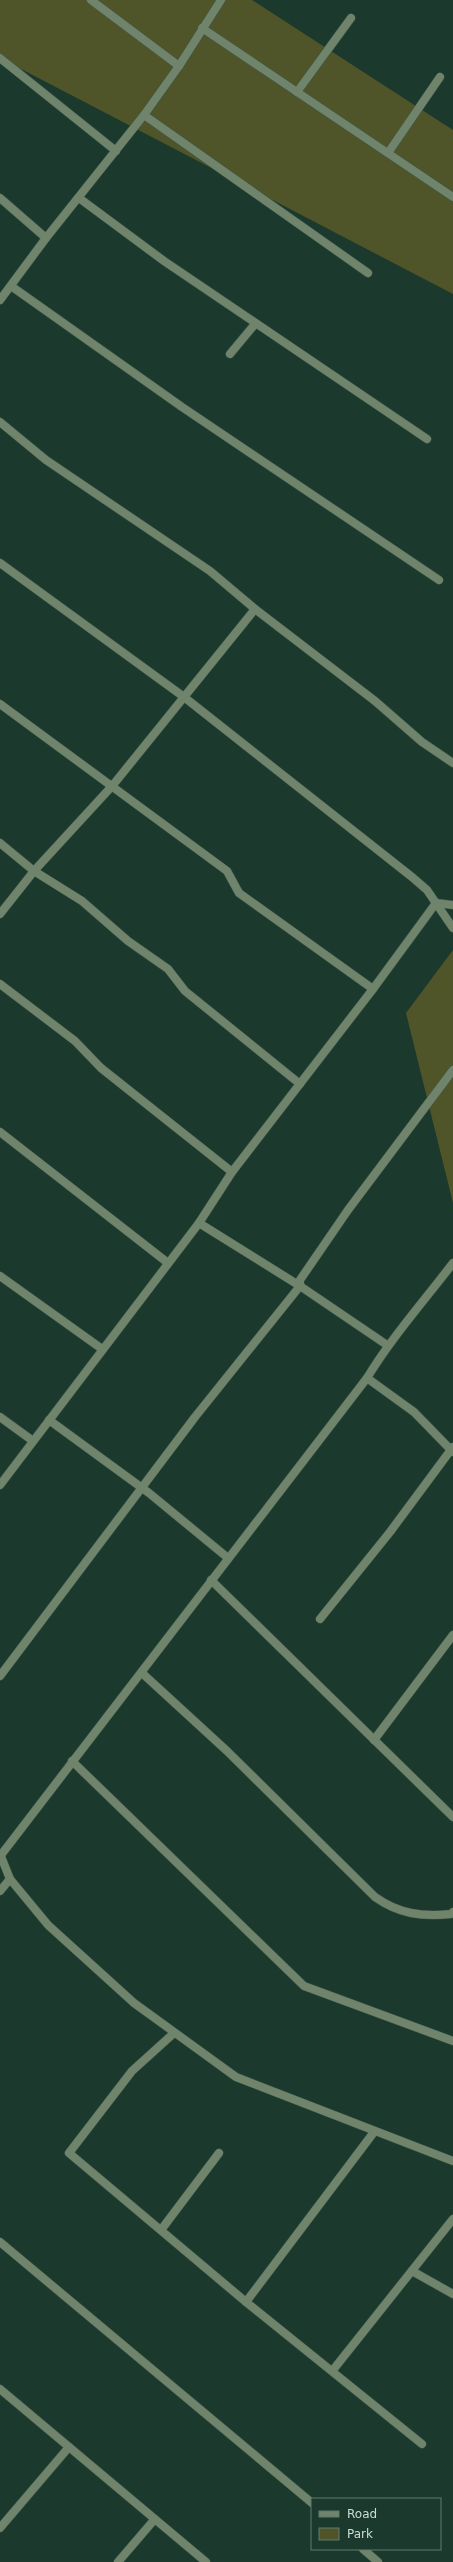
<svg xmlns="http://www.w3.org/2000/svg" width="453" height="2562" font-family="'DejaVu Sans',sans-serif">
<rect width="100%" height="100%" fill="#1b392d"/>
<g fill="#505529">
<polygon points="0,0 252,0 453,130 453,294 0,58"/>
<polygon points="453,950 453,1203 406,1013"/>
</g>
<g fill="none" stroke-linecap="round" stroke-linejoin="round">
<g stroke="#3b574b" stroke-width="9">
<g id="minor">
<polyline points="91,0 179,66"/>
<polyline points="202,28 453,197"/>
<polyline points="0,58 116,151"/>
<polyline points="297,92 351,18"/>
<polyline points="144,115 368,273"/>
<polyline points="388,153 440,77"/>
<polyline points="0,198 46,238"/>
<polyline points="79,198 164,261 427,439"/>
<polyline points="11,286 182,407 439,580"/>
<polyline points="0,300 46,238 144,115 179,66 221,0"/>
<polyline points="230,354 255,324"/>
<polyline points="0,422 46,460 210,571 255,609 375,701 422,742 453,763"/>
<polyline points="0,563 184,697 412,877 427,890 453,928"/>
<polyline points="0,704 227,871 239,893 373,989"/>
<polyline points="0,843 34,871 82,901 128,941 168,969 185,991 300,1084"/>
<polyline points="436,903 453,905"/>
<polyline points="0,914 34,871 113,785 255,609"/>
<polyline points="0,984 75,1041 101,1068 232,1172"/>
<polyline points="0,1132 168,1263"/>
<polyline points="199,1223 300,1286 387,1345"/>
<polyline points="0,1276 102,1349"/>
<polyline points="367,1378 414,1412 453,1452"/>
<polyline points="0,1417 33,1441"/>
<polyline points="49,1420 149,1493 228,1558"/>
<polyline points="0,1485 199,1223 232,1172 373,989 436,903"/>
<polyline points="211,1580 453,1817"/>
<polyline points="320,1619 390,1532 453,1447"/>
<path d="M142 1673 227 1751 375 1897C399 1914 422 1917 451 1914L453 1912"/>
<polyline points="0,1676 195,1417 300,1286 300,1280 348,1210 453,1070"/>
<polyline points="374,1740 453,1635"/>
<polyline points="72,1761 304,1986 453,2041"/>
<path d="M1 1855 367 1378C392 1337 424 1301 453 1263"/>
<polyline points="0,1891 10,1879"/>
<polyline points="174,2033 132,2071 69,2153 246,2302 422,2444"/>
<polyline points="161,2230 219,2153"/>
<polyline points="0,2242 312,2503"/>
<polyline points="412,2271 453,2294"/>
<polyline points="246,2302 374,2132"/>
<polyline points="333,2370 453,2219"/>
<polyline points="0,2389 206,2562"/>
<polyline points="0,2528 69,2447"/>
<polyline points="363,2549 378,2562"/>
<polyline points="118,2562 154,2520"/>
</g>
</g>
<g stroke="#3b574b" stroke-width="9">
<polyline id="tertiary" points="0,1854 10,1879 48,1925 134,2003 236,2077 453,2161"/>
</g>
<use href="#minor" stroke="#70846c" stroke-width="8"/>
<use href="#tertiary" stroke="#70846c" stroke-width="8"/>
</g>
<rect x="311" y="2498" width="130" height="52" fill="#1b392d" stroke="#627b70"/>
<rect x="319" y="2511" width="20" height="6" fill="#70846c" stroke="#627b70"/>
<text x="347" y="2518" font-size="12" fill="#ccddd5">Road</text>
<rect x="319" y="2528" width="20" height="12" fill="#505529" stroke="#627b70"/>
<text x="347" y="2538" font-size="12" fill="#ccddd5">Park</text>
</svg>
